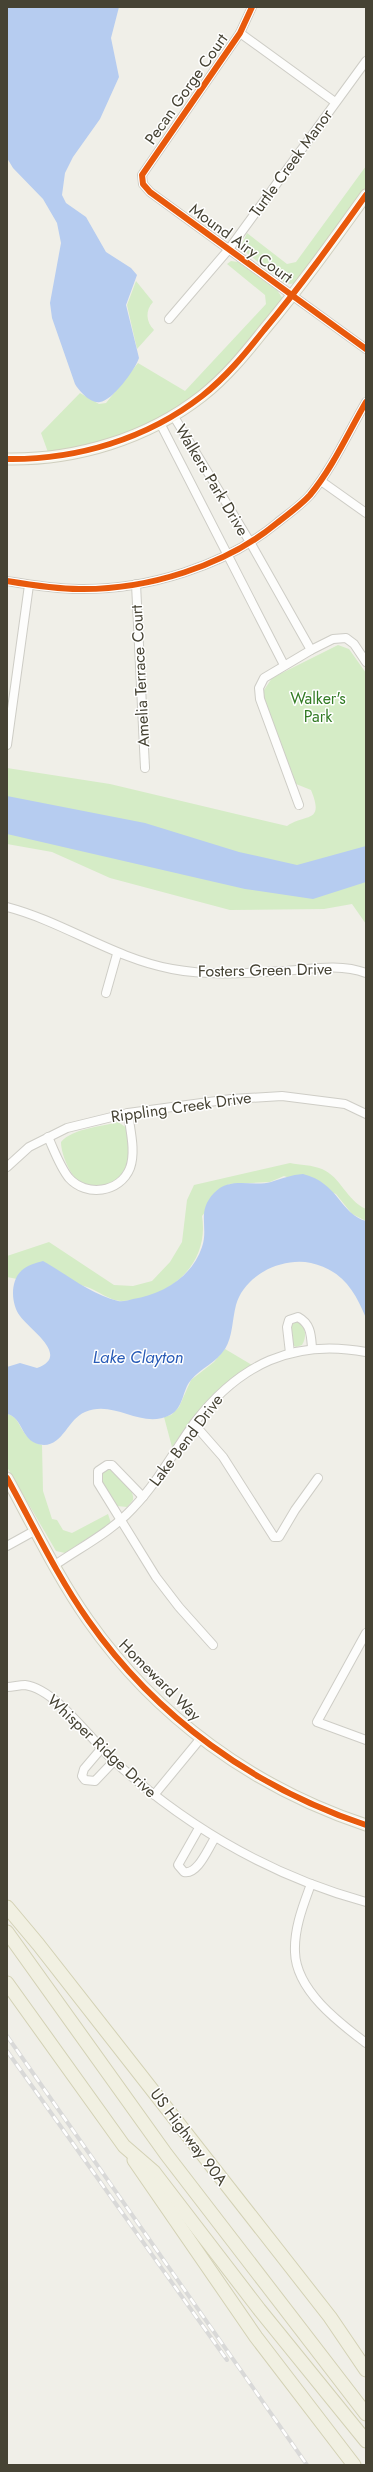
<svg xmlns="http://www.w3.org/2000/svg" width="373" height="2472" font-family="Jost,sans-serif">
<rect width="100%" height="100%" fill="#f0efe8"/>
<g fill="#d5ecc6">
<polygon points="366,166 366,188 296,283 290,284 284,282 244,251 241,246 247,233 287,264 296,262"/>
<polygon points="231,261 238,262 277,290 283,299 243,353 195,400 132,434 49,455 41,433 80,393 99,404 106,403 138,363 185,391 266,304 265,295 227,264"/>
<path d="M136 281 153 302C145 310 146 322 154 330L137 349 127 305Z"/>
<path d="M338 645 349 649 366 673V924L352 904 324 909 230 910 110 878 52 852 7 844V768L110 784 287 826C305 813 325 824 311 790L296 784 264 698V690L272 678Z"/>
<path d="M118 1122 127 1128C128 1140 131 1153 128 1165 125 1182 104 1190 89 1187 73 1184 61 1156 61 1142 73 1128 101 1127 118 1122Z"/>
<path d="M290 1163C300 1165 312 1165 322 1169 341 1177 346 1200 366 1209V1221L352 1214 336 1194 284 1176 270 1182 229 1184 202 1216C210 1265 168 1300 121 1301 110 1301 97 1290 87 1287 66 1280 43 1276 21 1271L17 1279 7 1277V1256L49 1242 114 1285 133 1286 152 1281 170 1262 182 1242 187 1200 194 1185Z"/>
<path d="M298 1321C306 1325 307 1338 302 1345L296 1347 291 1344 289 1327 292 1323Z"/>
<path d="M225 1349 252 1365C212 1390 199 1410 172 1447L164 1417 171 1415 179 1407 191 1380 214 1362Z"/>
<path d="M7 1414C23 1417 18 1439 42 1445L43 1491 52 1519 57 1520 63 1530 72 1533 108 1514 111 1523 65 1553 56 1551 7 1467Z"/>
<path d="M109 1469C118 1473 135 1489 133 1500L127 1507 117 1506 102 1482 103 1471Z"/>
</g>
<g fill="#b6ccf0">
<path d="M7 7H119L111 38 119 77 100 119 73 157 65 173 62 195 66 203 86 217 106 252 131 268 137 275 126 305 139 358C135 370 112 401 100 402 91 404 79 391 75 384L52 318 50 303 61 243 57 223 43 199 13 168 7 158Z"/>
<polygon points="7,796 145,823 239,852 297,865 366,846 366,882 313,899 245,889 7,834"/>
<path d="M303 1174C339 1183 340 1214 366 1221V1318C355 1291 342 1270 311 1263 282 1257 244 1275 236 1305 232 1320 233 1336 225 1349 216 1363 201 1368 191 1380 182 1390 184 1408 170 1415 141 1430 115 1399 85 1412 68 1419 63 1445 44 1445 20 1444 24 1417 7 1414V1367L20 1363 37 1368C71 1356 30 1330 20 1316 11 1304 10 1282 21 1271 27 1265 36 1263 43 1261 66 1274 92 1295 118 1301 123 1302 129 1300 133 1299 163 1294 192 1277 202 1247 209 1226 196 1212 214 1193 230 1176 252 1187 271 1182 283 1178 291 1175 303 1174Z"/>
</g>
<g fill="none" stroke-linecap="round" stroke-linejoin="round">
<g stroke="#cecdc6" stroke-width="10">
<g id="street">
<polyline points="252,7 240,33 142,175 143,184 150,192 366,349"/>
<polyline points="240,33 335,102"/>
<polyline points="169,319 229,249 366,61"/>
<polyline points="173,415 250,542 311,650"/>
<polyline points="160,423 284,665"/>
<polyline points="321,481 366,513"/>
<path d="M7 581C31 585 55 589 79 589 147 590 225 566 277 523 288 514 300 506 310 495 333 467 348 433 366 402"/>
<polyline points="136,584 145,768"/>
<polyline points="7,745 29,585"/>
<polyline points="299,805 260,699 259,688 264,678 311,650 333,639 346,638 354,644 366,662"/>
<path d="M7 907C64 922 113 958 172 969 210 976 246 973 284 971 310 969 341 963 366 973"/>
<polyline points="106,993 117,954"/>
<path d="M48 1137C54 1150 60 1167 69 1178 86 1197 120 1193 130 1168 136 1151 130 1130 128 1113"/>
<polyline points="7,1167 29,1147 67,1128 128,1113 231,1099 282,1096 345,1104 366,1114"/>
<path d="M290 1353 287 1327 289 1320 298 1317C311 1324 311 1335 312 1348"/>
<polyline points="194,1424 223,1457 274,1537 279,1537 295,1510 318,1478"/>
<polyline points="143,1497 112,1465 107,1465 98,1471 98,1483 156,1577 179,1607 213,1645"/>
<polyline points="7,1546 36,1530"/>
<path d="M55 1565C81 1547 111 1532 133 1508 158 1482 174 1451 195 1422 239 1365 293 1338 366 1352"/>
<polyline points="366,1633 317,1722 366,1740"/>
<path d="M7 1687C13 1687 19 1685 25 1685 56 1689 91 1740 114 1761 187 1827 271 1876 366 1902"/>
<polyline points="101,1749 84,1769 82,1776 85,1780 95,1781 114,1761"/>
<polyline points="154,1795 201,1738"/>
<path d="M199 1828 178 1865 184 1872C198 1875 208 1848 215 1838"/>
<path d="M311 1884C303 1906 294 1928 295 1952 296 1990 338 2022 366 2043"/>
</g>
</g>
<g stroke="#d0cfbf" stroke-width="13">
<g id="secondary">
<path d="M7 459C76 460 147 439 202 396 226 377 245 354 264 330 300 287 333 241 366 195"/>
<path d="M7 1478C33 1525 57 1576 88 1620 156 1717 254 1788 366 1825"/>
</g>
</g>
<g stroke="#d3d1b4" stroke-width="15">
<g id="primary">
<polyline points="7,1907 38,1944 330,2317 366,2370"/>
<polyline points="7,1932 166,2154 366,2414"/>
<polyline points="7,1983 124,2146 154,2172 259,2309 366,2441"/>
<polyline points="134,2160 256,2337 354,2465"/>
</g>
</g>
<use href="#street" stroke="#fdfdfc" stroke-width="8"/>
<use href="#secondary" stroke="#f6f6ee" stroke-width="11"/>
<use href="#primary" stroke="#f1f0e2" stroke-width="13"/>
<g stroke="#d9d9d8" stroke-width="4">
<g id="rail">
<polyline points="7,2036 307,2465"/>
<polyline points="7,2051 227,2360"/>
</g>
</g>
<use href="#rail" stroke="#fff" stroke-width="2.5" stroke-dasharray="8" stroke-linecap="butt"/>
<g stroke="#fff" stroke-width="8">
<g id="cycleway">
<polyline points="252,7 240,33 142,175 143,184 150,192 366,349"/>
<path d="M7 459C76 460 147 439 202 396 226 377 245 354 264 330 300 287 333 241 366 195"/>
<path d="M7 581C31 585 55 589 79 589 147 590 225 566 277 523 288 514 300 506 310 495 333 467 348 433 366 402"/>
<path d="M7 1478C33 1525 57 1576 88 1620 156 1717 254 1788 366 1825"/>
</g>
</g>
<use href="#cycleway" stroke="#e8590c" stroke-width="6"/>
</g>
<g text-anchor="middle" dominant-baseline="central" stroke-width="3" stroke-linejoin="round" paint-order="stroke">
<g font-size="16" fill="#464334" stroke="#fff">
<text transform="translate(186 89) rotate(-55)">Pecan Gorge Court</text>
<text transform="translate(291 163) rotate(-54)">Turtle Creek Manor</text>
<text transform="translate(241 243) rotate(36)">Mound Airy Court</text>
<text transform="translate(212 480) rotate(59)">Walkers Park Drive</text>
<text transform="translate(140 676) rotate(-93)">Amelia Terrace Court</text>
<text transform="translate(265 970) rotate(-1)">Fosters Green Drive</text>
<text transform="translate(181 1107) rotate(-8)">Rippling Creek Drive</text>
<text transform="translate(186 1440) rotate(-53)">Lake Bend Drive</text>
<text transform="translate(160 1680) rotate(45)">Homeward Way</text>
<text transform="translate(102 1746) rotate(43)">Whisper Ridge Drive</text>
<text transform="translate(189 2137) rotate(53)">US Highway 90A</text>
</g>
<g font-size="16" fill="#327b24" stroke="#fff">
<text x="318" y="698">Walker's<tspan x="318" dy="18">Park</tspan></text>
</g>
<g font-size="17" font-style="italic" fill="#285bb7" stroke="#fff">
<text x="138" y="1357">Lake Clayton</text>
</g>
</g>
<rect width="373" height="2472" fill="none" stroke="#464334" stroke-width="16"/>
</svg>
